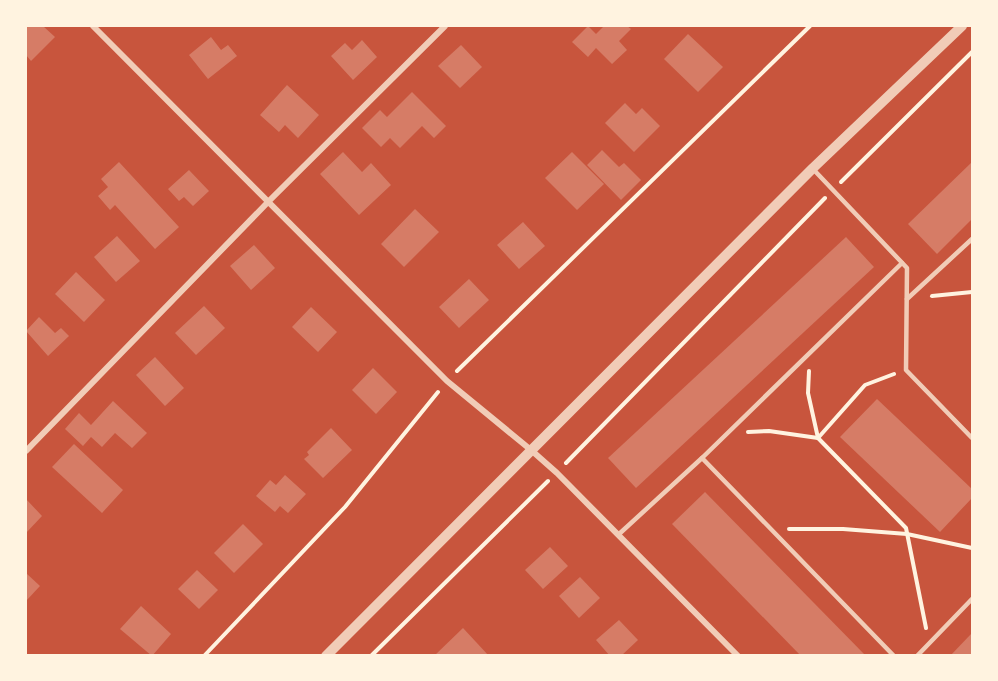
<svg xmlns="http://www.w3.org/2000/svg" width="998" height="681" font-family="Lato,sans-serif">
<rect width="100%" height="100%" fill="#c8553d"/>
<g fill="#d67c66">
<polygon points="26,26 43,26 55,37 31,61 26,55"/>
<polygon points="588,26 596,34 604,26 627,26 631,29 619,41 627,50 612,64 596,48 588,57 572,42"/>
<polygon points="688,34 723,67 698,92 664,59"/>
<polygon points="211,37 221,50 228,45 237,56 208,79 189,55"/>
<polygon points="362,40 377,57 353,80 331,56 345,43 352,50"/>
<polygon points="461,45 482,67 460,88 438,66"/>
<polygon points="287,85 319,115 298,138 285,125 279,132 260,115"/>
<polygon points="412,92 446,126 434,138 422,126 400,148 390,138 381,147 362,128 380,110 387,117"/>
<polygon points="625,103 636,114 642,108 660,126 634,152 605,123"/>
<polygon points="602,150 619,167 624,163 641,180 621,200 587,165"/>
<polygon points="343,152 362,172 371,163 391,185 359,215 320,174"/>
<polygon points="572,152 604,184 577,210 545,178"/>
<polygon points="119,162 179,227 155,249 115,205 110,210 98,196 108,187 101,179"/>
<polygon points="972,162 972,219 937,254 908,224"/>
<polygon points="189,170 209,191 193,206 184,197 179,201 168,189"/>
<polygon points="415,209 439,232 404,267 381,244"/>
<polygon points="523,222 545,246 519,269 497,245"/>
<polygon points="117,236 140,261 116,282 94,257"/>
<polygon points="846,237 874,267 636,488 608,458"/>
<polygon points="254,245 275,268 251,290 230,266"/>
<polygon points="76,272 105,300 84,322 55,294"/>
<polygon points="469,279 489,300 459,328 439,307"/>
<polygon points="204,306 225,328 196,355 175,333"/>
<polygon points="311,307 337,332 318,352 292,327"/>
<polygon points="39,317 55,333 61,328 69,336 48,356 26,331"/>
<polygon points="155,357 184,388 165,406 136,375"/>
<polygon points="373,368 397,392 376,414 352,390"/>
<polygon points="877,399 972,489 972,498 940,532 840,437"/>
<polygon points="113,401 147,433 132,448 115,433 102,447 91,437 83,446 65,429 79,413 91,425"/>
<polygon points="331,428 352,450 323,478 304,459 309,455 307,452"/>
<polygon points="74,444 123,490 102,513 52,467"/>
<polygon points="285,475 306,494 288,513 280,506 275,512 256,496 270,480 276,485"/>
<polygon points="705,492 866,656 801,656 672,524"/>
<polygon points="26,499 42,516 26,533"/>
<polygon points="243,524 263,544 234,573 214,553"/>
<polygon points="550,547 568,566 543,589 525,570"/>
<polygon points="197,570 218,590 199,609 178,589"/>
<polygon points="26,573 40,586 26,601"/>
<polygon points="580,577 600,598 579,618 559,596"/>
<polygon points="141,606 171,634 152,656 120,629"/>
<polygon points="619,620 638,640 621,656 610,656 596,640"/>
<polygon points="463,628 489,656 434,656"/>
<polygon points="972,633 972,656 950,656"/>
</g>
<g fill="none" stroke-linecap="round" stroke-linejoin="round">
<g stroke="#fff3e0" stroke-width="4">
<polyline points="841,182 972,52"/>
<polyline points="932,296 972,292"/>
<polyline points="457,371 810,26"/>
<polyline points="809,371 808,393 818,438 906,528 926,628"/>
<polyline points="748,432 769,431 818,438 865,385 894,374"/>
<polyline points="566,463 825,198"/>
<polyline points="789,529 843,529 907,534 972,548"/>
<polyline points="204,656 345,507 438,392"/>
<polyline points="371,656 548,481"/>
</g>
<g stroke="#f1ccb7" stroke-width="4.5">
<polyline points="813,169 907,268 906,370 972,438"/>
<polyline points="907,299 972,239"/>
<polyline points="702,458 894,656"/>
<polyline points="618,535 702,458 902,263"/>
<polyline points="917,656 972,599"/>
</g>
<g stroke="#f1ccb7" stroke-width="6">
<polyline points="93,26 447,381 531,450 557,473 738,656"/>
<polyline points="26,451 269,201 445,26"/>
</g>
<polyline stroke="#f1ccb7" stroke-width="10" points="326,656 813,168 962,26"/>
</g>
<rect width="998" height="681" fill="none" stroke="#fff3e0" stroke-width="54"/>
</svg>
